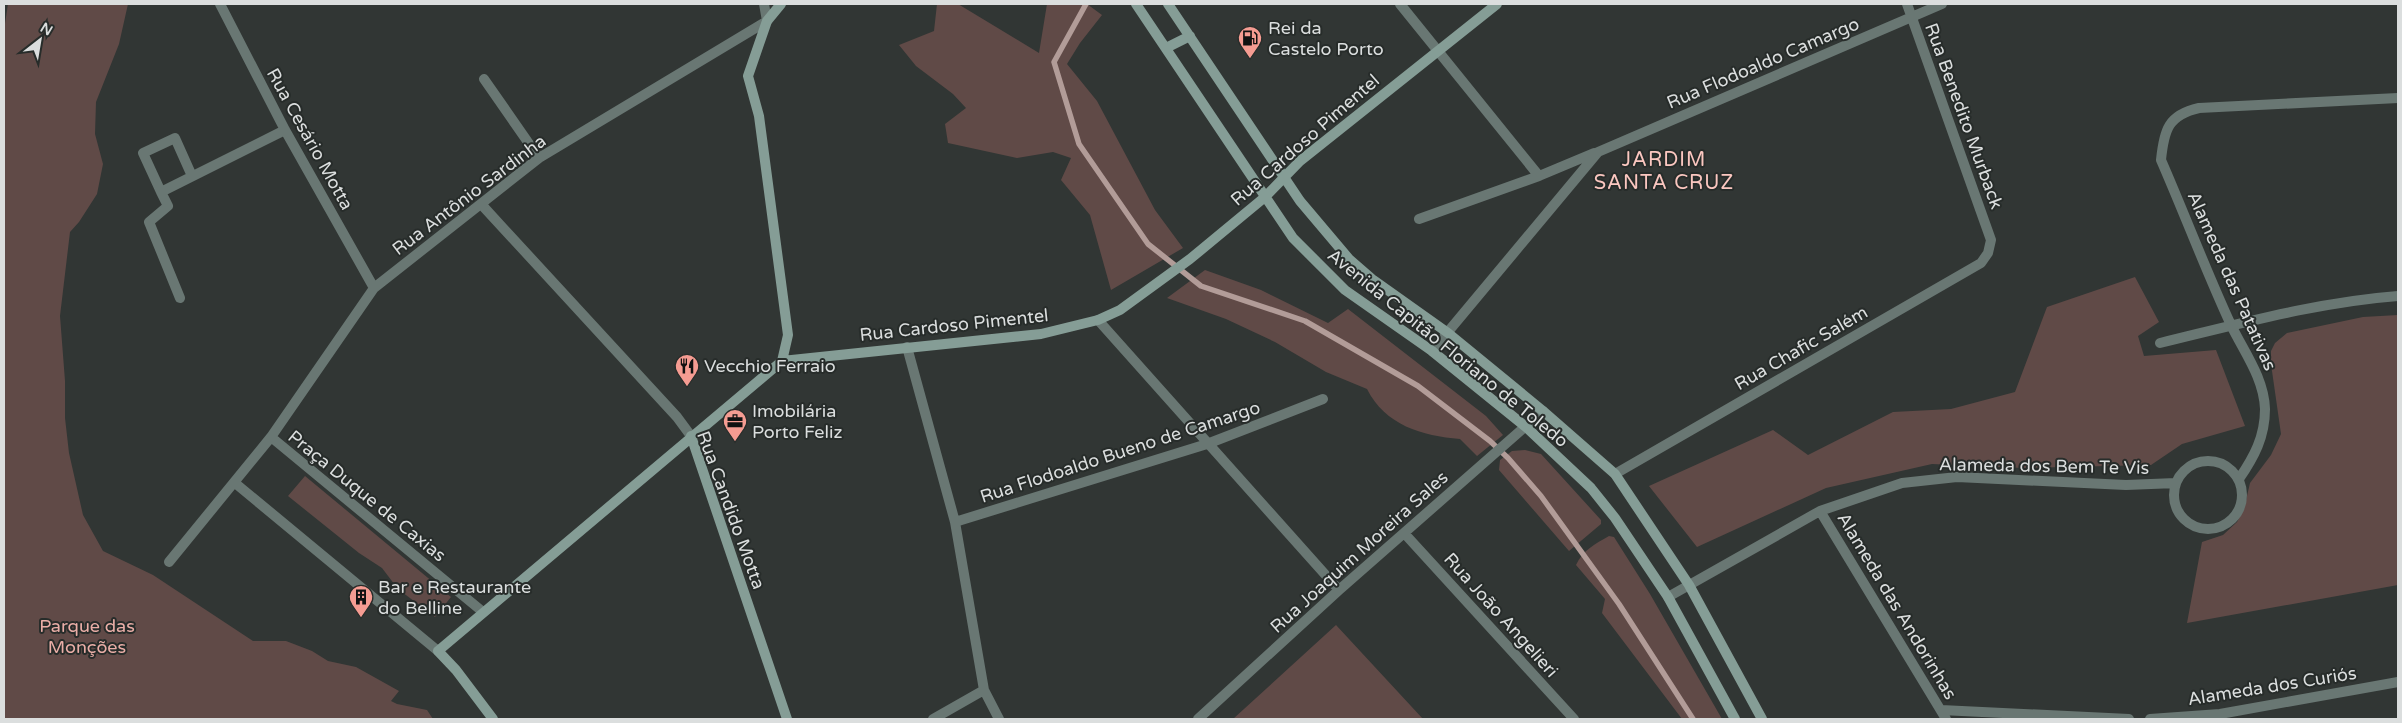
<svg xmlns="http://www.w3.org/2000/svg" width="2402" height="723" font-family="'Varela Round',sans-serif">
	<rect width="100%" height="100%" fill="#313634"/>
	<!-- green -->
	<path fill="#604a47" d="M8,4H128L119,44L96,102L95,134L103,164L97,194L79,222L70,232L60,316L65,381V418L69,453L83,515L103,551L153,575L253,641H286L312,651L328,661L356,667L399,691L391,701L397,704L427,710L433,719H4V30Z
		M937,4H958L1039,53L1047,4H1087L1102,15L1080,43L1067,64L1097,101L1155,210L1183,248L1111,290L1090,215L1061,180L1071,158L1053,152L1017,158L948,143L945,124L966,108L953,94L916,66L899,45L934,31Z
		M1205,270L1261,290L1328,323L1348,309L1486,416L1503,435L1477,456L1460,439C1422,436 1385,425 1367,389L1326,372L1275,342L1226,319L1167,298Z
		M2135,277L2159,322L2138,336L2144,356L2216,350L2245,426L2182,444L2151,465L2023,468L1932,464L1826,488L1697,547L1649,486L1773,430L1808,455L1893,412L1951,409L2015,392L2047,307Z
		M2398,315V585L2187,623L2202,542L2223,535L2237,522L2244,509L2250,483L2271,455L2281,434L2271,364V351L2275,343L2287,333L2363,317Z
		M1525,450L1541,454L1601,520V524L1569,551L1499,470L1500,460L1512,451Z
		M305,476L451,597L435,617L398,589L382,568L359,553L288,496Z
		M1609,536L1614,537L1650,594L1722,719H1682L1602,613L1605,599L1576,565C1583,550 1595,544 1609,536Z
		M1336,625L1423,719H1233Z"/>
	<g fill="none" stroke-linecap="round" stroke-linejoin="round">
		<!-- stream -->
		<path stroke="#b29c98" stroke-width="5.5" d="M1086,4L1054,62L1079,144L1148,244L1201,286L1305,321L1418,386L1490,441L1508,458L1541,496L1619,604L1693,719"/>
		<!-- street -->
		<path stroke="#697773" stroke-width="10" d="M220,4L285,130L374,288
			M1400,4L1539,176
			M484,79L539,158
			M161,192L143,153L175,138L192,176
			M481,204L677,417L691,436
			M1419,219L1539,176L1594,153
			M180,298L149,222L168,206L161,192L285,130
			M1098,320L1339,590
			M2160,343C2239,324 2318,302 2398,296
			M907,347L955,522L984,690L999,719
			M1432,351L1598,152L1942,4
			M271,437L483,612
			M2174 495a34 34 0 1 1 68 0a34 34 0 1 1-68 0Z
			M1615,474L1981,263L1988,253L1991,240L1907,4
			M2239,479C2254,457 2265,437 2265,409C2264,378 2244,352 2231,325C2206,271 2185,215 2161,160C2164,130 2168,115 2199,108L2398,98
			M235,483L438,651
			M1820,511L1946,719
			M955,522L1207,444L1323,399
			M1404,533L1574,719
			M169,562L271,437L374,288L539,158L767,21L764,4
			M1668,597L1820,511L1902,483L1957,477L2126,485L2176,483
			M1941,710L2129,719
			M933,719L984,690
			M1198,719L1339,590L1543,411
			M2150,719L2220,714L2398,682"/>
		<!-- secondary -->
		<path stroke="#859d96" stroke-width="10" d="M781,4L767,21L748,76L759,116L788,335L782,361
			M1136,4L1293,238L1345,290L1432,351L1526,427L1591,488L1615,518L1668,597L1735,719
			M1168,4L1300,201L1349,259L1372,279L1448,333L1543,411L1615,474L1689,585L1762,719
			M1166,48L1190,36
			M691,436L787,719
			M493,719L456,670L438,651L782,361L1041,334L1098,320L1120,310L1190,259L1265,197L1300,161L1497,4"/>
	</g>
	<!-- icons -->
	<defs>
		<g id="fuel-pin" transform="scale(1.25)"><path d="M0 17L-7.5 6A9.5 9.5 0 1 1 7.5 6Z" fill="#f59c92" stroke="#272c2a"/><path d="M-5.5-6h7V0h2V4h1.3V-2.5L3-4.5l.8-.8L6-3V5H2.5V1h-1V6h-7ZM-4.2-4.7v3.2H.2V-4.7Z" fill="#111"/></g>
		<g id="restaurant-pin" transform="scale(1.25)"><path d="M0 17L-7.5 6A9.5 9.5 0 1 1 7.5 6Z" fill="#f59c92" stroke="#272c2a"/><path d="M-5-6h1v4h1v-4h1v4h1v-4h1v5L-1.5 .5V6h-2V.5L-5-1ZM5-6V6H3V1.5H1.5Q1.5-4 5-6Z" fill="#111"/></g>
		<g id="office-pin" transform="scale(1.25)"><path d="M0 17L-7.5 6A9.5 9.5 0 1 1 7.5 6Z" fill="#f59c92" stroke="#272c2a"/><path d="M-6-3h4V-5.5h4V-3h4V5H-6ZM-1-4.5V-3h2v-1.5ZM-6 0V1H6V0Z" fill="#111"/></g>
		<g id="building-pin" transform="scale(1.25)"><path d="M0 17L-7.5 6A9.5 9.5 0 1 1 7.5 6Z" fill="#f59c92" stroke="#272c2a"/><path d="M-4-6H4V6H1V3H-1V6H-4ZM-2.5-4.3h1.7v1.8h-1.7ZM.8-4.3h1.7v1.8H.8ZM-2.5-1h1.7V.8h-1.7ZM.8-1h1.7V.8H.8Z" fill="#111"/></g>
	</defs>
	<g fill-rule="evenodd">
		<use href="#fuel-pin" x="1250" y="38"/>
		<use href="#restaurant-pin" x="687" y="366"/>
		<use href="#office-pin" x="735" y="421"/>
		<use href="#building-pin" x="361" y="597"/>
	</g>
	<g text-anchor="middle" stroke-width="4" stroke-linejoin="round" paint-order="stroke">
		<!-- poi labels -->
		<g font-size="18" fill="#dbdede" stroke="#272c2a" text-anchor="start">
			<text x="1268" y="34">Rei da<tspan x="1268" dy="21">Castelo Porto</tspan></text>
			<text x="704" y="372">Vecchio Ferraio</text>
			<text x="752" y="417">Imobilária<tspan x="752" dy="21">Porto Feliz</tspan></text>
			<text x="378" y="593">Bar e Restaurante<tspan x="378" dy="21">do Belline</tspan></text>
		</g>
		<!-- street labels -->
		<g font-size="18" fill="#dbdede" stroke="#272c2a">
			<text transform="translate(1763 63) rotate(-23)" y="6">Rua Flodoaldo Camargo</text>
			<text transform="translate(1964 116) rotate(70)" y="6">Rua Benedito Murback</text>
			<text transform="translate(310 139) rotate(61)" y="6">Rua Cesário Motta</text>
			<text transform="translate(1305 140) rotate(-41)" y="6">Rua Cardoso Pimentel</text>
			<text transform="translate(469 195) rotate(-37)" y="6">Rua Antônio Sardinha</text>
			<text transform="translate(2232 281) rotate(66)" y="6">Alameda das Patativas</text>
			<text transform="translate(954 325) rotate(-6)" y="6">Rua Cardoso Pimentel</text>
			<text transform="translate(1448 348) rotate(39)" y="6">Avenida Capitão Floriano de Toledo</text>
			<text transform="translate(1801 348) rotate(-30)" y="6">Rua Chafic Salém</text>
			<text transform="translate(1120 452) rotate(-18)" y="6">Rua Flodoaldo Bueno de Camargo</text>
			<text transform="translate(2044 466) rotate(1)" y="6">Alameda dos Bem Te Vis</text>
			<text transform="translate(367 496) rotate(39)" y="6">Praça Duque de Caxias</text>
			<text transform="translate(731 510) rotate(70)" y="6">Rua Candido Motta</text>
			<text transform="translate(1359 552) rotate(-42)" y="6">Rua Joaquim Moreira Sales</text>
			<text transform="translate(1897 606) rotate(59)" y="6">Alameda das Andorinhas</text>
			<text transform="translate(1501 615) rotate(48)" y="6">Rua João Angelieri</text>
			<text transform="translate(2272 686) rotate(-9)" y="6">Alameda dos Curiós</text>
		</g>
		<!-- park labels -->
		<g font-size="18" fill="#eaaea7" stroke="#272c2a">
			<text x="87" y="632">Parque das<tspan x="87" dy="21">Monções</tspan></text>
		</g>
		<!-- quarter labels -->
		<g font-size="20" letter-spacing="1" fill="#fbc7c0" stroke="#272c2a">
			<text x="1664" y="166">JARDIM<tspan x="1664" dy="23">SANTA CRUZ</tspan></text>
		</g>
	</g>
	<!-- border -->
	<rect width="2402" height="723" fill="none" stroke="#dbdede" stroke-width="10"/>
	<!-- north arrow -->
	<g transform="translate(40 40) rotate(31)" stroke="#272c2a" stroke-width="4" paint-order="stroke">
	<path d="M0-4L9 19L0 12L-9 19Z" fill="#dbdede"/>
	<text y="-8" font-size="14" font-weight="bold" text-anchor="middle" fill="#dbdede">N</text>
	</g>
</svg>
